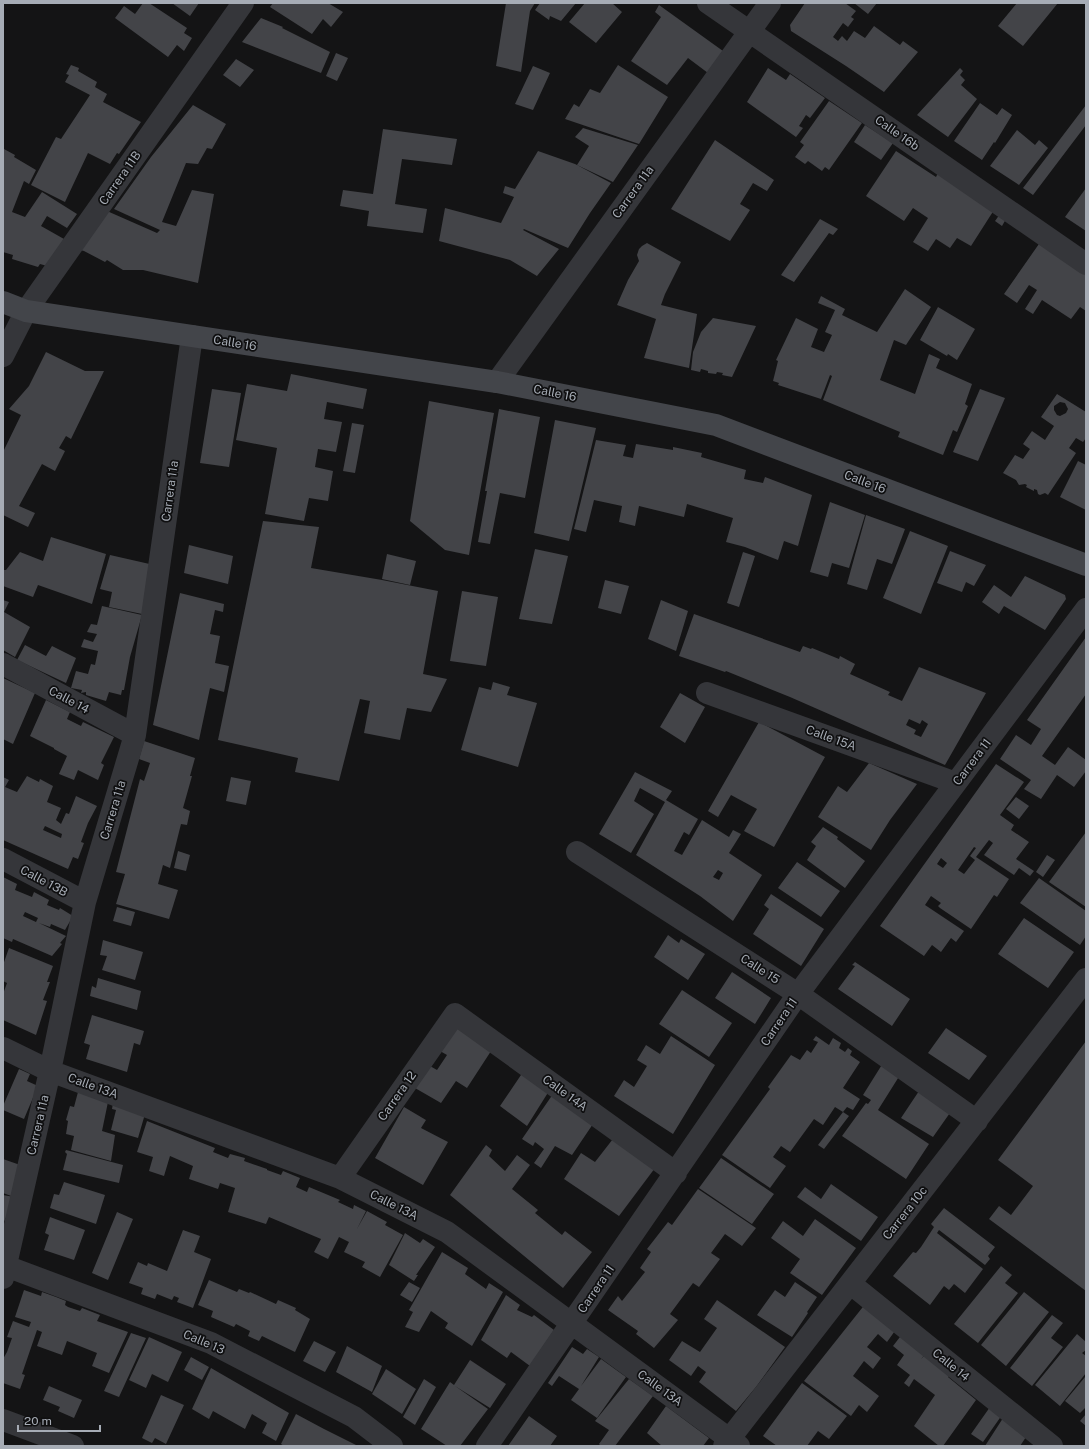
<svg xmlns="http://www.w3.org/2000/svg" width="1089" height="1449" font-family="'Public Sans',sans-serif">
	<rect width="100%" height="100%" fill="#141415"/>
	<!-- building -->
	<path fill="#434448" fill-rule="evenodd" d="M143,3H149L187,28L184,33L192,38L184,51L177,45L168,57L115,18L124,6L135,14Z
		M172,3H199L190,16Z
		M273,3H328L343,12L331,27L323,19L312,34L270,7Z
		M506,3H535L530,11L521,72L496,66Z
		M540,3H576L561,21L550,16L549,20L535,10Z
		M585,3H612L622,12L596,43L569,22Z
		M805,3H845L856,11L851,17L854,19L848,27L843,23L833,37L838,41L842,36L847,41L854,31L865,38L874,26L900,45L903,41L918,52L884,92L846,66L791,31L790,25Z
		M854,3H877L868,14Z
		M1017,3H1058L1023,46L998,26Z
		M659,5L723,51L708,73L688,58L667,85L631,61L661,17L655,12Z
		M261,18L283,27L282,28L330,52L321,73L242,42Z
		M336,53L348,58L337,81L326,76Z
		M236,59L254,70L240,87L223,75Z
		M71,65L79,68L78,71L97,82L95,87L107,94L103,102L141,122L119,154L117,153L110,164L88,153L65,202L31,185L56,137L61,139L90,95L65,82L69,75L66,74Z
		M618,65L668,97L639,144L565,119L574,104L579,107L590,89L600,93Z
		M533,66L550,73L533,110L515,104Z
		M768,68L786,80L790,74L825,98L810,118L806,115L799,126L803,128L796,137L747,102Z
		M960,68L963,71L960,75L965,80L961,85L977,99L948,137L917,115Z
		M829,101L862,123L829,170L825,167L822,171L808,161L805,164L795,157L804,145L800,142Z
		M980,103L997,115L1002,108L1012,115L995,143L994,142L982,160L954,141Z
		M193,105L226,124L212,149L207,148L198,164L186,163L162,222L176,226L192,190L214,194L198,283L143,270H123L107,260L105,262L84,251L80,250L107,211L157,233L160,230L114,209L151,157Z
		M1086,105V125L1033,195L1023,188Z
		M865,125L893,143L881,160L854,142Z
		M583,128L638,145L613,182L577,165L589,146L575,137Z
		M383,129L457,139L452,165L402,159L395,204L427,209L423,233L367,226L369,211L340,206L343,190L373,194Z
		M1017,130L1035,145L1039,140L1048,148L1019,185L990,166Z
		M715,140L774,180L767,191L753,183L740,204L750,210L730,241L671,209Z
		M4,149L15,155L14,157L36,170L29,184L24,181L12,212L25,217L42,192L77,214L67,228L47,216L41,226L64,239L47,266L40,264L38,267L12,259L13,255L3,252V151Z
		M538,151L575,164L611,183L590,213L568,248L524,229L523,230L559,249L537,276L510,260L439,241L445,208L501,223L514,197L503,193L505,186L515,189Z
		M896,151L936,177L938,173L994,210L971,246L957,238L950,248L936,239L928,251L913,242L928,218L913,208L904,221L866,196Z
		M1086,188V231L1065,217Z
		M1000,214L1006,219L1002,226L995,221Z
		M820,219L838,229L833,235L829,233L794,282L781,275Z
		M1041,241L1086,271V311L1080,307L1071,319L1042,300L1033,314L1025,309L1037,290L1029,285L1017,303L1004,294Z
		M647,243L681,262L665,294L661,305L697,314L689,368L644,358L656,319L617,305L628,280L639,261L637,255L639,249L642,246Z
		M905,289L931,307L906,345L894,340L880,380L915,394L929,354L940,359L936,368L972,384L965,404L968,406L957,432L953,430L943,455L898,437L900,432L823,400L832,376L830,375L821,399L778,385L779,383L773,381L778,361L776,360L796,318L818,329L811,347L824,352L832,335L825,332L835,310L818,303L821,296L845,309L842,315L877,332Z
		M938,307L975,329L957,360L948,354L947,356L920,340Z
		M713,318L756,326L732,377L722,375L723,373L717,372L716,374L708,373V371L701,369L700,372L691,370L693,352L701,332Z
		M46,352L85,371H104L71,439L66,436L59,448L65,451L55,471L42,464L19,506L35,513L28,527L3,515V452L21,415L9,409L29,386Z
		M291,374L367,389L363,409L327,402L324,419L342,422L336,452L318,449L315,467L333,471L328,501L309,498L304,521L265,514L277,448L236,440L247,384L287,391Z
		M212,389L241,393L229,467L200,463Z
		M980,389L1005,398L978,461L953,452Z
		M1057,394L1086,412V438L1083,442L1076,438L1069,448L1076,453L1048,495L1045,493L1040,495L1038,494L1037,490L1034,489V491L1026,487L1027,485L1025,484L1019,485L1016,480L1003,473L1015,455L1023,459L1030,449L1023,444L1032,431L1045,440L1054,426L1041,417ZM1060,402L1065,403L1068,409L1066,413L1060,416L1057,415L1054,410V406Z
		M429,401L494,413L469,555L445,550L410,521Z
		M499,409L540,417L525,498L500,493L490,544L478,542L487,491H485Z
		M555,420L596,428L569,541L534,533Z
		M352,423L364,425L355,473L343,471Z
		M596,440L626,445L623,456L633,458L636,444L673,450V447L702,453L701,457L746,470L744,479L763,483L765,477L812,495L798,546L784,541L778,560L745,547L726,542L733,518L687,504L684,517L639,506L635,526L619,522L622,506L594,500L586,532L574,529Z
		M1078,461L1086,465V510L1060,497Z
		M830,502L865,515L849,568L832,563L828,577L810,572Z
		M866,515L905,529L892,564L877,559L867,590L847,584Z
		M263,521L319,527L311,568L382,580L438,591L423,674L447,679L431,712L407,708L400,740L364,733L370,701L360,699L339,781L295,772L298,758L218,740Z
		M910,531L948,546L921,614L883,598Z
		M51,537L106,554L92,604L38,585L33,597L3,586V570H6L20,552L43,561Z
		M189,545L233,556L228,584L184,573Z
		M535,549L568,556L552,624L519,619Z
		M950,551L986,565L974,586L966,582L962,592L937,583Z
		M743,552L755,556L739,607L727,603Z
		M387,554L416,561L410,585L382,579Z
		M110,555L154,565L142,614L109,607L112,592L100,589Z
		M1025,576L1065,595L1066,599L1045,630L1004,606L999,614L982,602L994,585L1011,597Z
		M605,580L629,586L621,614L598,608Z
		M462,591L498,597L486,666L450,661Z
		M180,593L224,604L223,612L215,610L210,634L220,636L215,663L229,666L224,692L210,688L199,740L153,725Z
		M3,600L9,602L4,612L30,627L15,657L3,650Z
		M661,600L688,611L676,651L648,639Z
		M102,606L142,615L130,657L124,690H122L121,695L109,692L106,701L86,695V692L81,693L82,690L71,688L76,671L88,674L91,664L95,665L98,651L81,647L84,639L93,642L97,634L87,632L91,624L97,625Z
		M694,614L800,652L803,646L811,649L812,648L839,659L840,656L855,664L850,674L890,692L888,695L902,701L919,667L986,693L945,765L790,697L726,671L725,672L679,656ZM909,719L920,724L922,720L928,724L921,737L914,734L916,730L906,725Z
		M1086,637V694L1042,756L1055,765L1068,747L1086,760V771L1074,787L1057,775L1041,799L1024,789L1031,780L1000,759L1016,735L1031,745L1041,729L1027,720Z
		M25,645L46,656L52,646L76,658L66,683L17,660Z
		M3,678L35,693L13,744L3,739Z
		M493,682L510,687L507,695L537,703L518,767L461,750L479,687L491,690Z
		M680,693L705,707L685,743L660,727Z
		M46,700L70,712L67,719L81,726L83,722L114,737L101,763L104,765L98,780L78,770L74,780L59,774L67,756L54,749V748L30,736Z
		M759,722L825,757L774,847L744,831L757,809L731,795L718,817L708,811Z
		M144,741L195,758L190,776H192L183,808L190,811L187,825L181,824L170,868L163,865L158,884L178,890L169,919L116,904L125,874L116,872L140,779L144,781L150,763L139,759Z
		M869,763L917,784L890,820L871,850L818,817L838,786L847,792Z
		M996,764L1024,782L1000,815L1014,825L1011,830L1029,842L1016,859L1034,871L1030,876L1019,868L1014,875L984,855L993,843L989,840L976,857L1009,879L997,897L994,895L971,929L940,908L938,906L941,903L931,896L925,905L964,931L956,942L951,938L941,952L932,945L924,956L880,926ZM974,847L976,848L970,856L975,860L964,874L958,870ZM941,858L947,863L943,868L937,864Z
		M635,772L672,791L666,800L698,819L689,835L684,832L674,851L682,855L702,820L729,837L733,830L741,834L729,853L762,875L733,921L700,896L636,855L665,802L640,788L634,801L654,814L631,853L599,834ZM718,870L723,873L719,880L713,877Z
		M27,776L39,782L40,779L53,786L47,802L61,808L56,820L61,824L66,813L69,814L76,796L97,806L88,823L81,842L84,843L78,859L73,857L68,869L3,840V777L9,780L5,787L17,792ZM45,826L62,834L61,838L43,830Z
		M231,777L251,781L246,805L226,801Z
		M1016,797L1029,806L1019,819L1006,809Z
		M823,827L838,837L837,839L865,861L845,888L807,860L816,846L811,842Z
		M1086,832V907L1049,882Z
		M178,851L190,855L186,871L174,868Z
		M1047,855L1055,860L1043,877L1036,872Z
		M797,862L840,891L821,917L778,888Z
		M3,877L17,884L15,890L32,897L34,892L49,900L47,905L59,910L60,908L73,916L65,930L51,924L50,927L39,923L66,936L60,943L62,944L52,956L13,939L12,942L3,938ZM25,912L38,918L36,922L23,916Z
		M1039,878L1086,911V936L1080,945L1020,903Z
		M771,894L824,929L801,966L753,934L769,909L764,905Z
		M117,907L135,912L131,926L113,921Z
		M1024,918L1074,952L1048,988L998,954Z
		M668,935L679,943L681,939L705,954L688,980L654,957Z
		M103,940L143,952L135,980L102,970L107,956L100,955Z
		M9,948L53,966L47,982H50L43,1000L47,1001L36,1035L3,1020V994L7,983L3,981V965Z
		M855,962L910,999L892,1026L838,989L855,966L852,965Z
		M732,972L771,998L755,1024L715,998Z
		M98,978L141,991L137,1010L90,996L92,986L96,988Z
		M682,990L732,1023L709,1057L659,1024Z
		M92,1015L144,1031L140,1045L134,1043L127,1072L86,1059L90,1045L84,1043Z
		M457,1025L493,1048L467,1088L456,1081L441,1103L415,1088L430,1066L437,1070L447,1055L440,1051Z
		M946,1028L987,1056L969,1080L928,1053Z
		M671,1036L715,1065L673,1134L614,1096L624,1080L634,1087L647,1066L637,1060L646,1045L660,1054Z
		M816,1036L829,1045L833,1038L841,1043L839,1048L845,1052L848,1048L852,1051L850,1055L860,1062L843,1088L860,1099L853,1110L847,1107L843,1112L835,1107L823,1125L814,1119L790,1152L781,1146L773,1157L786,1166L770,1188L722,1155L770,1089L768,1087L791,1055L800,1060L807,1050L811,1053L818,1042L813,1040Z
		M1086,1041V1291L989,1219L999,1206L1011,1215L1033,1186L998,1160Z
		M883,1063L900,1075L878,1110L929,1144L906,1179L842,1136L866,1103L868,1104L871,1100L863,1095Z
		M19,1069L30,1074L27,1081L38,1086L24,1119L3,1110V1106Z
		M523,1072L549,1091L527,1126L500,1106Z
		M919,1091L952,1110L933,1137L901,1118Z
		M78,1092L108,1102L102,1131L115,1135L111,1161L71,1150L74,1136L66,1134L68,1121L66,1120L70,1106L74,1107Z
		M553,1094L595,1121L572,1155L555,1146L541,1168L534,1163L544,1149L535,1142L533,1146L522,1139Z
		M113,1103L145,1114L138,1138L111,1130L116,1110L112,1109Z
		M404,1107L426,1120L421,1128L448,1142L423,1185L375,1158Z
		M843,1112L849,1116L824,1149L818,1145Z
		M147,1121L215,1148L213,1152L228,1158L230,1154L245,1158L244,1161L267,1169V1170L281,1175L283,1171L300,1178L296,1187L307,1192L309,1187L340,1200L338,1202L353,1209L354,1205L366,1211L357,1229L367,1211L387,1222L385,1225L403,1235L380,1277L362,1267L365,1262L344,1252L349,1242L339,1237L328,1259L314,1252L321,1239L269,1217L266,1224L228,1212L235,1188L220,1183L218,1189L189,1179L193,1166L170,1156L164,1176L149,1171L153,1157L137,1152Z
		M616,1135L658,1164L619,1216L564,1179L581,1153L595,1162Z
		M486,1145L492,1150L489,1156L505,1171L517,1155L530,1165L512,1189L538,1210L535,1213L562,1235L565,1231L592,1252L563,1288L450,1195Z
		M66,1150L123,1165L119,1183L63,1170L67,1154L65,1152Z
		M721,1158L774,1194L752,1224L699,1188Z
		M3,1159L23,1166L14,1197L3,1193Z
		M64,1182L105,1195L96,1224L50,1208L54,1194L59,1195Z
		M831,1184L878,1217L861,1241L797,1197L805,1187L821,1199Z
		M698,1189L756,1228L742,1246L725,1234L711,1253L720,1259L699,1287L693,1283L670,1314L678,1320L654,1348L636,1334L638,1331L608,1310L618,1296L622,1301L645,1272L640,1268L651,1252L647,1249L668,1222L672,1225Z
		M3,1195L14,1197L10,1209L3,1224Z
		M944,1208L995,1247L988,1256L990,1259L985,1265L939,1230L937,1233L983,1269L965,1293L954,1284L949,1290L944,1286L930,1305L893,1276L913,1252L916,1253L921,1247L934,1227L931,1224Z
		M117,1212L133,1219L108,1280L92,1273Z
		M50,1217L85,1230L74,1260L44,1250L49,1235L45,1233Z
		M815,1219L856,1248L822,1295L790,1273L800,1259L771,1238L783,1221L803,1236Z
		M183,1230L200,1236L194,1252L211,1259L193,1308L177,1302L179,1298L174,1296L172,1300L157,1294L155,1299L141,1294L143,1288L129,1283L138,1262L147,1266L148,1263L167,1271Z
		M405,1233L420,1243L423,1239L435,1247L416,1275H418L414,1281L389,1265Z
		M442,1252L468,1268L465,1274L486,1289L489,1283L503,1292L472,1346L445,1328L448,1323L431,1311L419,1332L405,1327L413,1312L409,1310Z
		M1001,1266L1012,1275L1005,1283L1018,1293L978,1343L954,1324Z
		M209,1280L237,1292L239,1289L249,1293L250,1292L276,1304L278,1300L296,1308L295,1310L310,1319L295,1352L262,1336L259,1341L248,1336L250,1331L236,1324L234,1327L211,1317L213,1311L198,1305Z
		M409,1282L420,1288L412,1302L400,1295Z
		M795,1282L817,1297L807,1312L808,1313L792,1337L757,1315L775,1290L785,1297Z
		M24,1290L41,1296L42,1292L56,1297L66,1301L65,1305L68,1307L80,1311L82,1308L100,1315L97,1321L128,1332L109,1373L92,1366L97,1353L67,1341L62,1355L37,1346L42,1332L37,1330L22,1374L25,1375L20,1389L3,1383V1359L7,1352L12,1338L7,1337L13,1321L29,1327L31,1322L15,1317Z
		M1024,1292L1049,1312L1006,1366L981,1345Z
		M506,1295L520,1305L517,1310L532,1317L534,1315L554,1330L530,1366L511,1352L507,1358L481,1340Z
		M717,1300L785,1347L756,1387L736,1411L699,1382L706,1372L698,1366L691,1376L669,1360L682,1341L700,1352L717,1328L704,1319Z
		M866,1303L897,1328L887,1342L878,1334L867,1347L881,1358L873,1369L864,1361L853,1376L879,1396L867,1412L859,1405L851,1416L804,1381Z
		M1052,1315L1063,1323L1051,1338L1063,1347L1032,1386L1010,1368Z
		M131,1333L146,1338L119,1397L104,1391Z
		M903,1333L926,1353L921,1359L926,1354L951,1373L948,1377L976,1400L943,1446H939L914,1426L935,1395L914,1379L909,1387L904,1383L910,1375L897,1365L904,1355L893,1346Z
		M1077,1334L1086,1342V1350L1082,1353L1086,1356V1373L1060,1406L1035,1385Z
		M149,1337L182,1352L168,1382L152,1374L146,1388L129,1380Z
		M314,1341L336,1352L325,1372L303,1361Z
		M347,1346L382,1366L372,1392L336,1372Z
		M572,1347L583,1354L587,1349L599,1357L581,1386L601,1359L626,1377L597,1418L571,1400L579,1389L559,1376L552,1386L548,1383Z
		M191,1357L209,1367L202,1380L184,1370Z
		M470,1360L506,1384L490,1408L455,1386L488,1409L460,1446H447L421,1429L450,1382L454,1385Z
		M211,1368L289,1413L276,1441L262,1433L267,1423L252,1414L245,1429L213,1411L209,1419L192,1409Z
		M386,1369L416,1389L402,1414L372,1394Z
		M1085,1377L1086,1378V1407L1080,1413L1065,1401Z
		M424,1379L436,1387L415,1425L403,1417Z
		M629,1379L653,1396L615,1446H601L599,1444L609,1430L595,1421Z
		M802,1383L847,1416L829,1439L818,1431L807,1446H777L763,1436Z
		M49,1386L82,1400L74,1418L58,1411L60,1407L43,1400Z
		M161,1395L184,1405L166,1444L155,1438L152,1443L142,1438Z
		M666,1406L709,1438L703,1446H662L647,1433Z
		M990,1407L1002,1415L983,1442L971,1434Z
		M296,1414L324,1429L358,1446H284L281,1444Z
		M1086,1414V1426L1080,1421Z
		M1005,1415L1028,1434L1020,1446H985Z
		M529,1416L557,1436L550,1446H508Z"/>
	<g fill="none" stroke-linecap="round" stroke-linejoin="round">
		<!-- street -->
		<path stroke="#35363a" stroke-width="22" d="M708,3L1086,264
			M3,356L26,311L243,3
			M497,382L770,3
			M3,664L135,735
			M707,693L956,783
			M577,852L798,994L977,1121
			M3,859L85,902
			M3,1048L50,1071L340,1178L447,1232L739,1446
			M340,1178L455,1014L676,1173
			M3,1265L211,1343L354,1417L392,1446
			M3,1278L50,1071L85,902L135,735L192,336
			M851,1284L1052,1446
			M3,1420L73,1446
			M487,1446L798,994L1086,609
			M724,1446L1086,979"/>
		<!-- secondary -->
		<path stroke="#43454a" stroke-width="22" d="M3,302L26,311L497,382L716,425L1086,565"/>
	</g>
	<g text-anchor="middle" stroke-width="3.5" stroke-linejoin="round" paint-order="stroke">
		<!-- street labels -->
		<g font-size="12" fill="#a6acb5" stroke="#0f0f10">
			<text transform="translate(897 133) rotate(35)" y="4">Calle 16b</text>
			<text transform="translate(120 178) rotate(-55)" y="4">Carrera 11B</text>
			<text transform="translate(633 192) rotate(-54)" y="4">Carrera 11a</text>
			<text transform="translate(235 343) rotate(9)" y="4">Calle 16</text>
			<text transform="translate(555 393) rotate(11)" y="4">Calle 16</text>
			<text transform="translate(865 482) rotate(21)" y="4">Calle 16</text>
			<text transform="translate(170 491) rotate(-82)" y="4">Carrera 11a</text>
			<text transform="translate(69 700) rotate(28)" y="4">Calle 14</text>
			<text transform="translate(831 738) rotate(20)" y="4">Calle 15A</text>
			<text transform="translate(972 762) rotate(-53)" y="4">Carrera 11</text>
			<text transform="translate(113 810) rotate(-73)" y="4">Carrera 11a</text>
			<text transform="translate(44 881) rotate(28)" y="4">Calle 13B</text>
			<text transform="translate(760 969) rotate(33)" y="4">Calle 15</text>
			<text transform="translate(779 1022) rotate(-56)" y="4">Carrera 11</text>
			<text transform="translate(93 1086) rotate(20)" y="4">Calle 13A</text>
			<text transform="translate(565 1093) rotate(36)" y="4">Calle 14A</text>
			<text transform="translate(397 1096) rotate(-55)" y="4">Carrera 12</text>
			<text transform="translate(38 1125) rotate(-77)" y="4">Carrera 11a</text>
			<text transform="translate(394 1205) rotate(27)" y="4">Calle 13A</text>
			<text transform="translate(905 1213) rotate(-52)" y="4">Carrera 10c</text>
			<text transform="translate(596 1289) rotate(-56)" y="4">Carrera 11</text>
			<text transform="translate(204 1342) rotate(23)" y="4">Calle 13</text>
			<text transform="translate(951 1365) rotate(39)" y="4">Calle 14</text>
			<text transform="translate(660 1388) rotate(36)" y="4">Calle 13A</text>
		</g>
	</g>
	<!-- border -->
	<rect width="1089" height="1449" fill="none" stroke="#a6acb5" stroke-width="8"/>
	<!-- scale -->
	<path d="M18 1425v6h82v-6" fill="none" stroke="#a6acb5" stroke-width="2"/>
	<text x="24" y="1425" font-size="12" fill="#a6acb5" stroke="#0f0f10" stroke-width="3" paint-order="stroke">20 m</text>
</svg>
